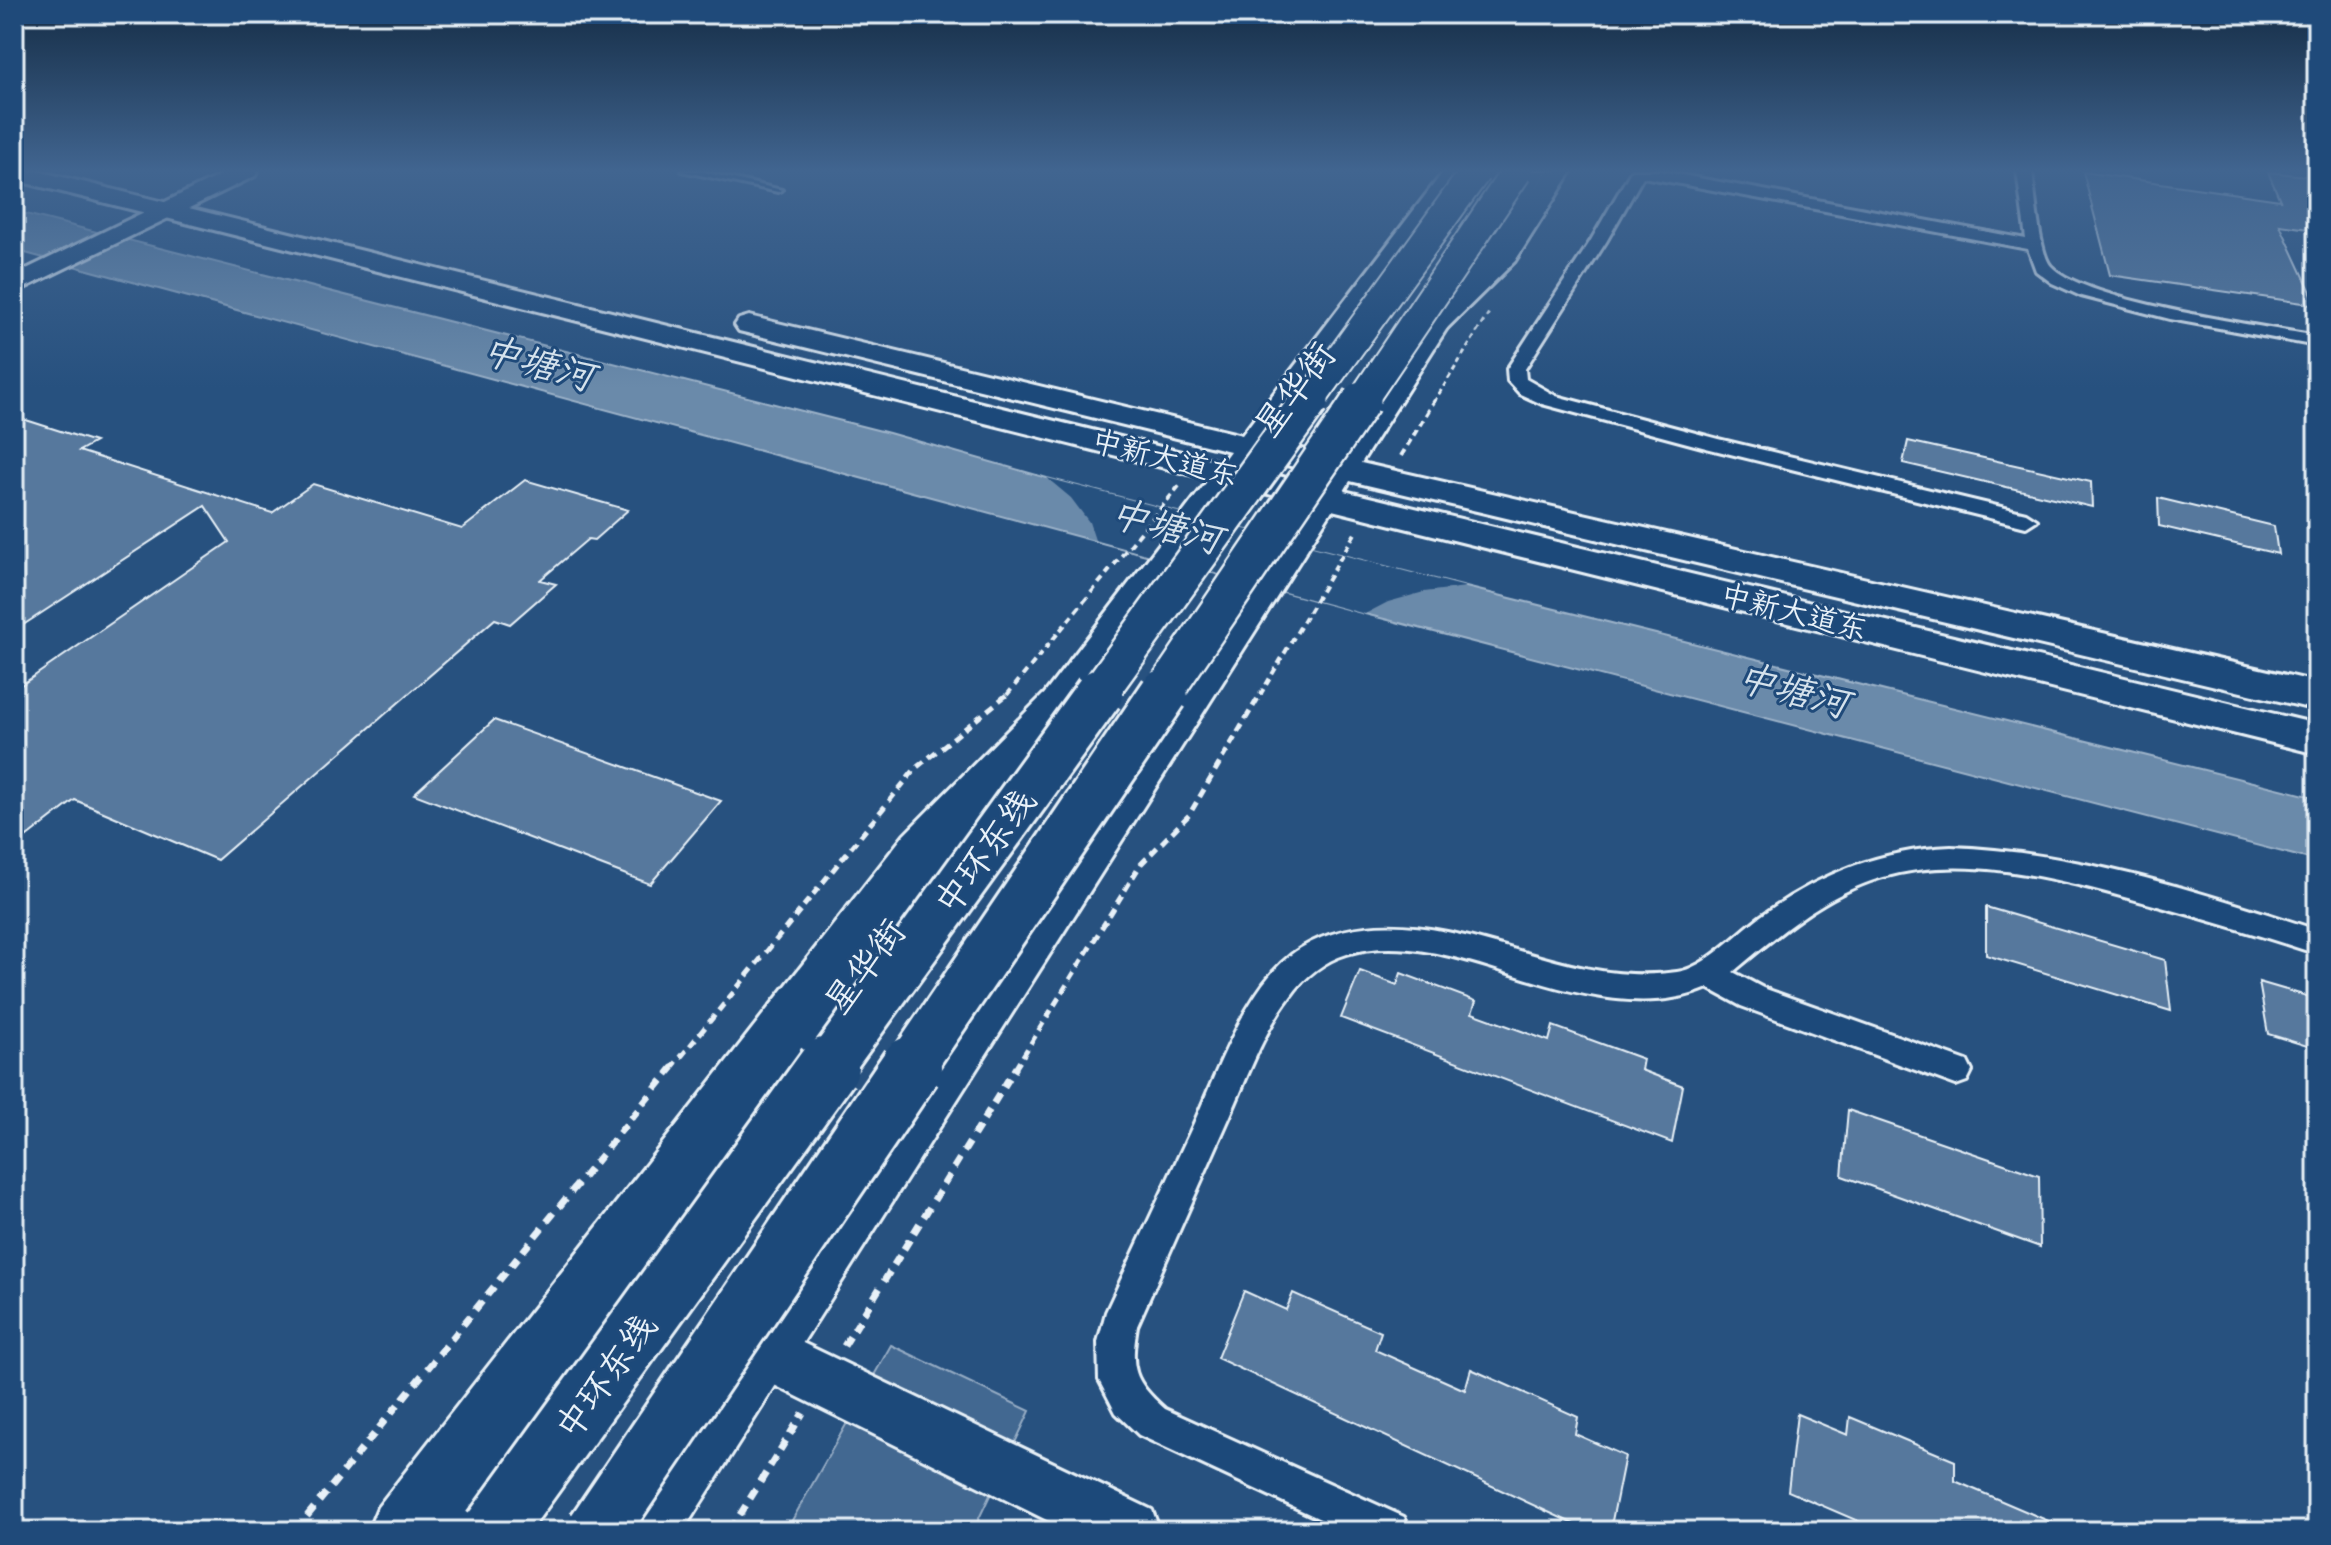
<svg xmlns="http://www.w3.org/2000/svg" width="2331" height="1545" font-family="'Indie Flower','LXGW WenKai TC',sans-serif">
	<rect width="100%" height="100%" fill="#27517f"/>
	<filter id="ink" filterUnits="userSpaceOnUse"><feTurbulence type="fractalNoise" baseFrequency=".0125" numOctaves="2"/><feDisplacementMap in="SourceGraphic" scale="16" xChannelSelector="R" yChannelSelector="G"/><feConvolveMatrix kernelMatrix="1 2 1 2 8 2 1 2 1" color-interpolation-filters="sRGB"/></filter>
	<g filter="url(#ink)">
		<!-- green -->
		<path fill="#436891" stroke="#96acc4" stroke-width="2" d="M891,1345L1030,1411L973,1531H786Z"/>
		<!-- water -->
		<path fill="#6b8aaa" stroke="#9db3c9" stroke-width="2" d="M14,211L889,433L1047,478L1466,587L2317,798V861L1365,614L14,250Z"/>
		<!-- pier -->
		<path fill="#27517f" d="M1047,478L1466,587L1424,592L1388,602L1365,614L1095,540L1089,522L1071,498Z"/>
		<!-- building -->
		<path fill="#57789d" stroke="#e8f1f8" stroke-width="2" d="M2083,172L2280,200L2268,172L2317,177V230L2280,225L2317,305L2110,275Z
			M26,420L95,442L79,451L272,513L313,484L462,529L525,480L628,510L594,540L588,539L540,580L556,584L510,624L495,619L217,860L75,800L14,847V690L229,542L205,506L14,631V426Z
			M1908,441L2091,482L2092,507L1903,463Z
			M2158,498L2274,526L2278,554L2159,526Z
			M494,720L721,801L650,884L414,794Z
			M1986,907L2165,960L2171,1011L1986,955Z
			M1360,971L1397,985L1401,973L1476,1001L1472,1013L1549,1041L1553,1026L1643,1059L1641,1070L1683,1086L1672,1143L1341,1018Z
			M2259,982L2317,999V1049L2268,1034Z
			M1848,1110L2039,1176L2040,1247L1842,1176Z
			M1244,1291L1286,1310L1293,1293L1381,1332L1375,1350L1465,1390L1471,1369L1578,1417L1575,1434L1625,1456L1610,1531H1589L1217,1358Z
			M1797,1414L1848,1435L1850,1417L1955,1461V1481L2072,1531H1881L1788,1491Z"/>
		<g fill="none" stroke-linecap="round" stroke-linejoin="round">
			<!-- lane casing -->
			<g stroke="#e8f1f8" stroke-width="6">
				<path id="lane" d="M682,171H700L782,190L778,192Z"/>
			</g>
			<!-- street casing -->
			<g stroke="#e8f1f8" stroke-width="6">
				<path id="street" d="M1631,171H1661L2026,239L2017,171H2032C2035,193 2039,253 2051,266C2084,302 2263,326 2317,336V346L2170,319L2081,296L2052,283L2036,271L2028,249L1643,177L1606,242L1525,369L1526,379L1556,396L1718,439L2026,513L2037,520L2026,527L1706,448L1542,404L1520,394L1508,381L1507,369L1590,242Z
					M1951,847C2073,851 2201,892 2317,930V954C2263,936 2209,920 2154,905C2068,882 1969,851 1880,878C1824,895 1777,935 1733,972L1763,988L1967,1061L1972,1071L1967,1081L1956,1085L1741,1006L1708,988C1652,1012 1587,997 1531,980C1475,963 1406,936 1347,954C1324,961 1304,977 1290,997C1263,1032 1248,1076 1230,1116C1199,1186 1168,1256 1137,1326C1130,1369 1133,1380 1165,1409L1404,1517L1410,1531H1346L1139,1435L1116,1413L1099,1380L1098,1342L1106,1312C1134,1252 1162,1192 1190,1132C1216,1077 1247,980 1301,948C1346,921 1398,922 1447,932C1525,948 1596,984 1677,972C1704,969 1739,932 1761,916C1819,874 1880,850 1951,847Z"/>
			</g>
			<!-- secondary casing -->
			<g stroke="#e8f1f8" stroke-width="6">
				<path id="secondary" d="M229,171H258L255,176L14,293V275Z
					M763,1324L1152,1510L1160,1531H1069L744,1370L736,1351L744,1332Z"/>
			</g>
			<!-- primary casing -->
			<g stroke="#e8f1f8" stroke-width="6">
				<path id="primary" d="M14,171H38L1222,462L1230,451L739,331L735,325L739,319L749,316L1242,435L1444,171H1469L1273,442L1331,456L1522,171H1547L1361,463L2317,682V710L1350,481L1344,491L2317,724V754L1332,510L683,1531H614L623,1508L1300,502L1240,487L483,1531H412L421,1508L1209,479L14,180ZM1261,459L1319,473L1312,484L1253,470Z"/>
			</g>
			<!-- highway casing -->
			<g stroke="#e8f1f8" stroke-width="6">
				<path id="highway" d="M1547,171H1572L1515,261L1442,333L1431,336L1420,333L1416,327L1420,321L1495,249Z
					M1058,690L1073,695L1079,705L1073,715L936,861L443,1531H368L378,1507L904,835L1043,695Z"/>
			</g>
			<!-- path-far3 -->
			<path stroke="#e8f1f8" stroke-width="3" stroke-dasharray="5 4" stroke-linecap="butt" d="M1434,402L1490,311"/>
			<!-- path-far2 -->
			<path stroke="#e8f1f8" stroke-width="4" stroke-dasharray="7 5" stroke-linecap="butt" d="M1401,456L1435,400
				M1007,695L1179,486
				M1260,695L1357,530"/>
			<!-- path-far1 -->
			<path stroke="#e8f1f8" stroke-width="5" stroke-dasharray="9 6" stroke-linecap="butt" d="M671,1069L916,768L1009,693
				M1015,1069L1141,864L1189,815L1261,693"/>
			<!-- path -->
			<path stroke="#e8f1f8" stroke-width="7" stroke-dasharray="11 8" stroke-linecap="butt" d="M844,1346L1016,1067
				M295,1531L673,1067
				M730,1531L803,1413"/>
			<!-- lane -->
			<use href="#lane" fill="#1f4a7a" fill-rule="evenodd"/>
			<!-- street -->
			<use href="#street" fill="#1f4a7a" fill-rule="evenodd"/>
			<!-- secondary -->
			<use href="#secondary" fill="#1f4a7a" fill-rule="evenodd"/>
			<!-- primary -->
			<use href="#primary" fill="#1f4a7a" fill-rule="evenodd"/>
			<!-- highway -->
			<use href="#highway" fill="#1f4a7a" fill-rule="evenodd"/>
			<!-- highway-bridge-far3 casing -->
			<g stroke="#e8f1f8" stroke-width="33" stroke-linecap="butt">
				<path id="highway-bridge-far3" d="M1309,402L1476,171
					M1361,402L1517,171"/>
			</g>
			<!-- highway-bridge-far2 casing -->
			<g stroke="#e8f1f8" stroke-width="42" stroke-linecap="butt">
				<path id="highway-bridge-far2" d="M1097,695L1310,400
					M1162,695L1362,400"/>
			</g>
			<!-- highway-bridge-far1 casing -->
			<g stroke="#e8f1f8" stroke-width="53" stroke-linecap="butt">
				<path id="highway-bridge-far1" d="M827,1069L1099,693
					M909,1069L1164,693"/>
			</g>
			<!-- highway-bridge casing -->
			<g stroke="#e8f1f8" stroke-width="66" stroke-linecap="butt">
				<path id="highway-bridge" d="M493,1531L828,1067
					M597,1531L911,1067"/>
			</g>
			<!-- highway-bridge-far3 -->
			<use href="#highway-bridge-far3" stroke="#1f4a7a" stroke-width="29"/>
			<!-- highway-bridge-far2 -->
			<use href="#highway-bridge-far2" stroke="#1f4a7a" stroke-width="37"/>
			<!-- highway-bridge-far1 -->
			<use href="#highway-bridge-far1" stroke="#1f4a7a" stroke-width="47"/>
			<!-- highway-bridge -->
			<use href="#highway-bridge" stroke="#1f4a7a" stroke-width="60"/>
		</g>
	</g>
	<!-- sky -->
	<linearGradient id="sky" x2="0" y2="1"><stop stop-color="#152d46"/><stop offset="0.44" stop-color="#416590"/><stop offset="1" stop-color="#416590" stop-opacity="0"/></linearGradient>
	<rect width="2331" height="388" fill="url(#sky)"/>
	<g text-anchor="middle" stroke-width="6" stroke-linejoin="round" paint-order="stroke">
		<!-- far-street labels -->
		<g font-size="30" fill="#e8f1f8" stroke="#1f4a7a">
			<text transform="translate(1165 458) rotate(14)" y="10">中新大道东</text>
			<text transform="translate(1794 612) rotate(14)" y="10">中新大道东</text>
		</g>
		<!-- street labels -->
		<g font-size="36" fill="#e8f1f8" stroke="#1f4a7a">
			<text transform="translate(1294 389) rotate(-53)" y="13">星华街</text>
			<text transform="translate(984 851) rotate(-54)" y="13">中环东线</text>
			<text transform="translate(864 966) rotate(-53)" y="13">星华街</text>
			<text transform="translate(605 1376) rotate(-54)" y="13">中环东线</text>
		</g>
		<!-- water labels -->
		<g font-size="38" font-style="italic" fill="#d5e2ec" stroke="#1f4a7a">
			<text transform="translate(538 363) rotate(15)" y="13">中塘河</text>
			<text transform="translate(1166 526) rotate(15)" y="13">中塘河</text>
			<text transform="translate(1793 690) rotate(15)" y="13">中塘河</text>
		</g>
	</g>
	<!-- margin -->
	<rect width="2331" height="1545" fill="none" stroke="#1f4a7a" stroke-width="48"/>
	<rect x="24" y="24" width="2283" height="1497" fill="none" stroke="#e8f1f8" stroke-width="3" filter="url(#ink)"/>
</svg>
